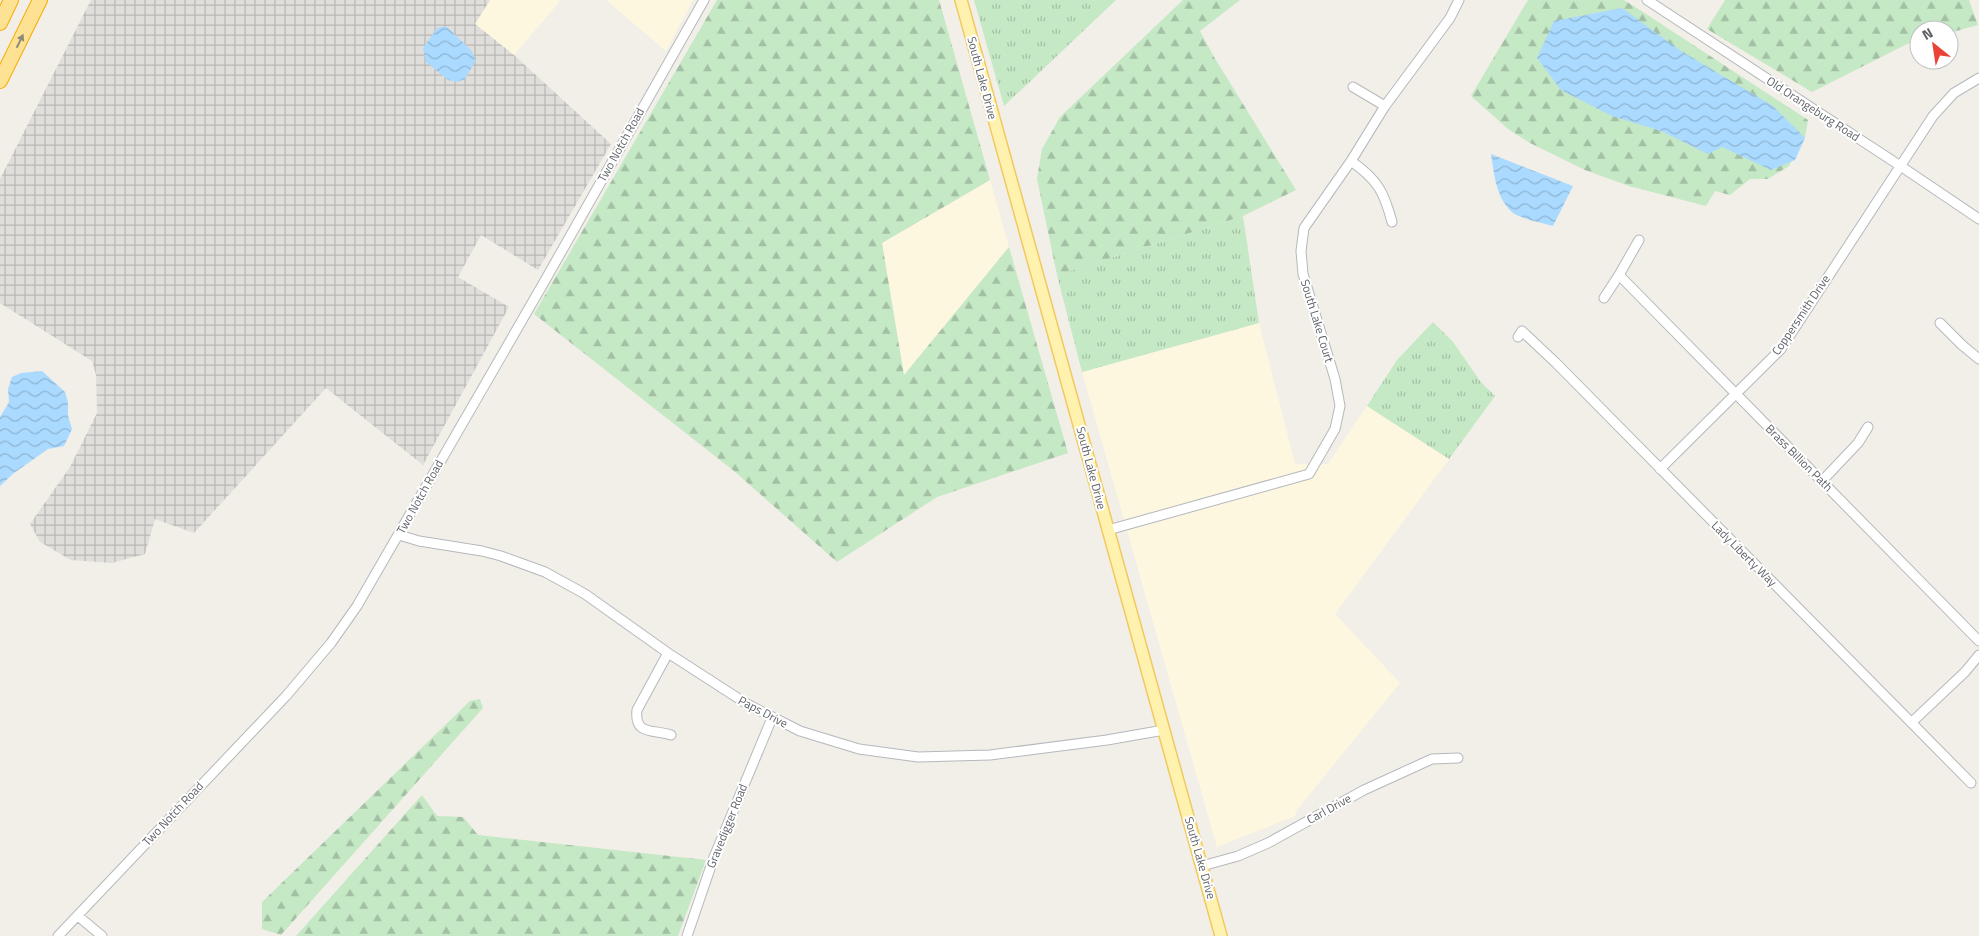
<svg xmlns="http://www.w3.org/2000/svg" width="1979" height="936" font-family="'Titillium Web',sans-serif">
	<defs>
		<pattern id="industrial-grid" width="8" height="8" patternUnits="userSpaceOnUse" patternTransform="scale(1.25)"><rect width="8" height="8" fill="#e0deda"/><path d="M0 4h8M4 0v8" fill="none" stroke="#b9b8b5"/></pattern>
		<pattern id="grass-tufts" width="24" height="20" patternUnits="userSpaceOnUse" patternTransform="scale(1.25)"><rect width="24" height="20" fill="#c5e8c5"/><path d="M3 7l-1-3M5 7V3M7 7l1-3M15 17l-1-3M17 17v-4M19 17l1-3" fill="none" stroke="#a3c0a4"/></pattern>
		<pattern id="forest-firs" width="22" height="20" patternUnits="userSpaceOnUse" patternTransform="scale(1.25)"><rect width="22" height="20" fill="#c5e8c5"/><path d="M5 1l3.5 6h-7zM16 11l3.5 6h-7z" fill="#a3c0a4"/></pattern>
		<pattern id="water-waves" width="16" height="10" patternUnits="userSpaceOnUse" patternTransform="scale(1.25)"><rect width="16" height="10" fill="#aadaff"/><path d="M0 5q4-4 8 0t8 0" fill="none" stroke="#8eb4d2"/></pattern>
	</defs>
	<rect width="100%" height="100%" fill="#f1efe8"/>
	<!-- commercial -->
	<path fill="#fef7e0" d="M490,0H561L514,55L475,24Z
		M606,0H693L666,51Z
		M990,180L1009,247L904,376L882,243Z
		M1259,323L1295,464H1328L1367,406L1449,459L1335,614L1400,683L1296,811L1295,816L1217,847L1082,372Z"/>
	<!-- industrial -->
	<path fill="url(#industrial-grid)" d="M91,0H490L475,24L514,55L611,144L538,270L481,235L458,277L509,307L423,465L326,388L194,533L155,519L145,554L112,563L71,560L40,542L30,524L70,467L97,413L96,375L92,361L0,303V179Z"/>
	<!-- grass -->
	<path fill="url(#grass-tufts)" d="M974,0H1116L1004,106Z
		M1243,216L1259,323L1082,372L1057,275Z
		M1433,322L1453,342L1480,381L1495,396L1449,459L1367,406L1397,360Z"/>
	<!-- forest -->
	<path fill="url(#forest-firs)" d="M717,0H939L990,180L882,243L904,375L1009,247L1068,453L937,497L837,562L734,471L534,314Z
		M1183,0H1240L1200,31L1214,57L1296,190L1243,216L1057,275L1037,179L1042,149L1060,117Z
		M1528,0H1624L1646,14L1808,120L1805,137L1789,166L1768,179H1750L1730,195L1715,191L1706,206L1629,186L1585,170L1530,143L1508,129L1471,96Z
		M1725,0H1969L1978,25L1949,33V30H1919V41L1907,44L1812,92L1707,29Z
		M480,699L483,708L281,935L262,929V902L470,701Z
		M422,795L437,816L463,817L478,835L706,860L678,936H296Z"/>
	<!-- water -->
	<path fill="url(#water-waves)" d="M1622,8L1681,51L1773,106L1805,138L1795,160L1771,170L1722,147L1708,154L1661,131L1612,116L1561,90L1537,58L1554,21Z
		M446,26L471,50L476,60L465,79L457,82L448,80L426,62L423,48L437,28Z
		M1491,154L1573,186L1553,226C1543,223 1518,218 1512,212C1496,198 1494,173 1491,154Z
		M42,371L65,392L68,402V416L72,429L64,446L48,449L14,473L0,486V417L9,402L8,389L12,377L21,373Z"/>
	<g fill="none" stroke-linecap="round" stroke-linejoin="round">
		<!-- minor casing -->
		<g stroke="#b5b8bc" stroke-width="11">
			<path id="minor" d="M1647,0L1899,165L1979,219
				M1353,87L1385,106
				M1351,161C1378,180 1384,192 1392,222
				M1619,275L1979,641
				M1604,298L1619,275L1639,240
				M1940,323L1962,345L1979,359
				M1518,337L1522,331L1556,363L1971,783
				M1660,469L1781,349L1933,116L1954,93L1979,78
				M1822,481L1858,443L1868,427
				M1108,530L1309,474L1335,429L1340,406L1335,379L1303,274L1301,251L1304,228L1351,161L1385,106L1450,18L1459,0
				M399,535L419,541L482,551L501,556L545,572L585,594L668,653L747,704L800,731L859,749L918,757L990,755L1107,740L1164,730
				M668,653L637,710C634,736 654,729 671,735
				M1912,722L1965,672L1979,655
				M1202,866L1238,856L1268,843L1364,790L1432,759L1458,758
				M78,916L102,936
				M58,936L286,696L331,643L357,606L543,284L704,0
				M687,936L714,857L772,718"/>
		</g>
		<!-- major casing -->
		<g stroke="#f2c960" stroke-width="14">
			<path id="major" d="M961,0L1221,936"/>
		</g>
		<!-- highway casing -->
		<g stroke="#f9ab00" stroke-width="16">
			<path id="highway" d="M0,23L11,0
				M0,81L40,0"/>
		</g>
		<!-- minor -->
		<use href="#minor" stroke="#fff" stroke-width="9"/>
		<!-- major -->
		<use href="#major" stroke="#fff2af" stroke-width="11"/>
		<!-- highway -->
		<use href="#highway" stroke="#fde293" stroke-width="14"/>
	</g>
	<!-- one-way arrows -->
	<defs><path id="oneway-solid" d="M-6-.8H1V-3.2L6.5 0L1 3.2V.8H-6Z" transform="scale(1.25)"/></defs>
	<use fill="#8e8975" href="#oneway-solid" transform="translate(20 41) rotate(-64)"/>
	<g text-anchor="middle" stroke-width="4" stroke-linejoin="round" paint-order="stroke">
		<!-- street labels -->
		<g font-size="12" fill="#5f6368" stroke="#fff">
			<text transform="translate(982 78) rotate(75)" y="4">South Lake Drive</text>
			<text transform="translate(1813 109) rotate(33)" y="4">Old Orangeburg Road</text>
			<text transform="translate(621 145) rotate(-61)" y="4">Two Notch Road</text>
			<text transform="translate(1801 315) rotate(-56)" y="4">Coppersmith Drive</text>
			<text transform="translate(1317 321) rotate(73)" y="4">South Lake Court</text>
			<text transform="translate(1799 458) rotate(45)" y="4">Brass Billion Path</text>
			<text transform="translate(1091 468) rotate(75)" y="4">South Lake Drive</text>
			<text transform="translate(420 497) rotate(-61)" y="4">Two Notch Road</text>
			<text transform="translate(1744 554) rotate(45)" y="4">Lady Liberty Way</text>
			<text transform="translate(763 712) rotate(28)" y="4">Paps Drive</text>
			<text transform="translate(1329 809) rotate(-29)" y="4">Carl Drive</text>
			<text transform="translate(173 814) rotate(-47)" y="4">Two Notch Road</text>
			<text transform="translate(727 826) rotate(-68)" y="4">Gravedigger Road</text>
			<text transform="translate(1200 858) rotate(74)" y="4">South Lake Drive</text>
		</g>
	</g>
	<!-- north arrow -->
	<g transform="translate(1934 45) rotate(330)"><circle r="24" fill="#ffffff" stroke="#bfc1c3"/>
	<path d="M0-4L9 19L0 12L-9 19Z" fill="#ea4335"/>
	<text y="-8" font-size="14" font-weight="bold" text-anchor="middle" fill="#5f6368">N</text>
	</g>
</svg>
